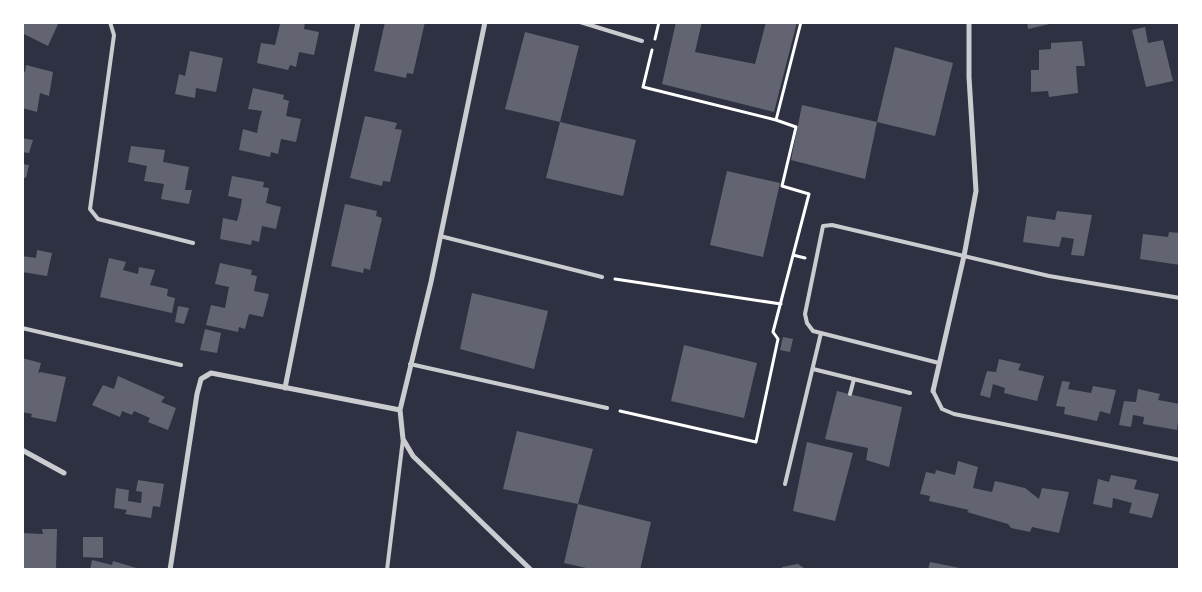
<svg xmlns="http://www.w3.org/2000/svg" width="1202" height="592" font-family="'DM Sans',sans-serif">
	<rect width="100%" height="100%" fill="#2d3142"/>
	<!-- building -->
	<path fill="#626471" d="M22,22H59L48,46L22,33Z
		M276,22H305L304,29L319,32L314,55L299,52L296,67L290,65L288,70L257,63L261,43L275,45L280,24Z
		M385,22H425L413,74L407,73L406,78L374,71Z
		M676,22H702L695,52L755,64L766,22H797L774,112L662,84Z
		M1027,22H1054V23L1028,29Z
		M1145,27L1148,43L1163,40L1173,81L1146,87L1132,30Z
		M525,32L579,46L560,122L505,109Z
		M1082,41L1085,66H1076L1078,93L1049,97L1048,91L1031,92V70H1039V50L1051,49V43Z
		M895,47L953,63L935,136L877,122L865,179L791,160L802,105L877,122Z
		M190,51L223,58L216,92L196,88L195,98L175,94L179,74L185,76Z
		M26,65L53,72L49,96L40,93L37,112L22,108V71L25,72Z
		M253,88L284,95L283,99L289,101L286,116L301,119L296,142L281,139L278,154L271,152L270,157L239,150L243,129L257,133L259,122L262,111L248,109Z
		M365,116L397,123L395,129L402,130L390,182L383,181L382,186L350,178Z
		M560,122L636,140L623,196L546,178Z
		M22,138L33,140L29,153L22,152Z
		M131,146L165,150L163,162L189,167L185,190H192L189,204L161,199L164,184L144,181L147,166L128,162Z
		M22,164L29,165L26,178L22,177Z
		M727,171L780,183L763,257L710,245Z
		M232,176L264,182L263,187L269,188L266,203L281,207L276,229L262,226L259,242L252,240L251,245L220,239L223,218L237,221L240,210L242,199L228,196Z
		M345,204L377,211L376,216L382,218L370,270L364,268L363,273L331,266Z
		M1057,211L1092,215L1084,256L1071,255L1074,239L1062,237L1059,247L1023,242L1027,216L1055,220Z
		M1169,232L1180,233V265L1140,259L1143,234L1168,237Z
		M37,250L52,253L47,276L22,272V256L36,258Z
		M109,258L126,262L123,270L138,274L139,267L155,270L150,285L168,289L167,296L175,298L172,313L100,297Z
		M220,263L252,270L251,275L257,276L254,291L269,294L263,317L249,314L245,329L239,327L238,332L206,325L211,305L225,308L229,287L215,284Z
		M472,293L548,311L534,369L460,349Z
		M178,306L189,308L184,324L175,322Z
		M205,329L221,333L217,353L200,350Z
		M783,337L793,339L790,352L780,350Z
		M684,345L757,363L744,418L671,401Z
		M22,358L41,363L38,374L40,372L66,377L56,422L31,417L32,414L22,412Z
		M999,359L1021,364L1018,370L1044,376L1037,401L1004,393L1005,388L993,384L990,398L980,395L987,371L996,372Z
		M118,376L165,397L161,402L176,408L168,430L148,422L150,418L134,411L132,415L122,411L120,417L92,405L103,385L114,389Z
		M1062,381L1070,382L1068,389L1091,393L1093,386L1116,390L1110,414L1100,411L1097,421L1064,414L1065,407L1056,406Z
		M1138,389L1160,394L1158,400L1180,404L1177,430L1143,424L1144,417L1133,415L1131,427L1119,425L1124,401L1136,402Z
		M837,391L902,407L889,467L866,460L868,448L825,439Z
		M517,431L593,449L578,504L503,489Z
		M807,442L853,453L835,521L793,511Z
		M958,461L978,467L973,488L992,492L995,481L1025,488L1039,499L1042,488L1069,492L1059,533L1032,527L1030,532L1011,528L1008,524L967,512L969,510L929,501L930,496L920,494L926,472L935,474L936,470L955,475Z
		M1111,475L1137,480L1134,489L1159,494L1152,518L1129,513L1132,503L1113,498L1112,508L1093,504L1098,479L1109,482Z
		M138,480L164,484L160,507L153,506L151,518L125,514L127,510L114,508L116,488L129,490L128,501L141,503L142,492L136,491Z
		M578,504L651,522L640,570H595L564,563Z
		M42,529H57L56,570H22V533L43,534Z
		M83,537H103V558L83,557Z
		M92,560L112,565L113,561L143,570H90Z
		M930,562L965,569V570H928Z
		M798,564L807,570H781L782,567Z"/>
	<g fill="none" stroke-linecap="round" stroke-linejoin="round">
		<!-- path -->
		<path stroke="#fff" stroke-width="3" d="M655,39L659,22
			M776,120L801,22
			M793,255L805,258
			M615,279L781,304
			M620,411L756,442L778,339L773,332L809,194L782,186L796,127L776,120L643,87L652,50"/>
		<!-- service -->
		<path stroke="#caccd0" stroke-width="4" d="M110,22L114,35L90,209L98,219L193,243
			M580,22L642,41
			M440,236L602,277
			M22,328L181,365
			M939,363L813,331L807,323L805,314L823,226L832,225L1049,276L1180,298
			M410,364L607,408
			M813,369L910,393
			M933,391L942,409L954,414L1180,460
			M850,394L854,379
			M785,484L821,333
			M387,570L403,439"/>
		<!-- minor -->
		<path stroke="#caccd0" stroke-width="5" d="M485,22L431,282L400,410L403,439L413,456L531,570
			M285,388L358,22
			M933,391L964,256L976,191L969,77V22
			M22,450L64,473
			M170,570L197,394L201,379L211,373L400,410"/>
	</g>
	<!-- border -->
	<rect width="1202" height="592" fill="none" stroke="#ffffff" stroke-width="48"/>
</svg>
